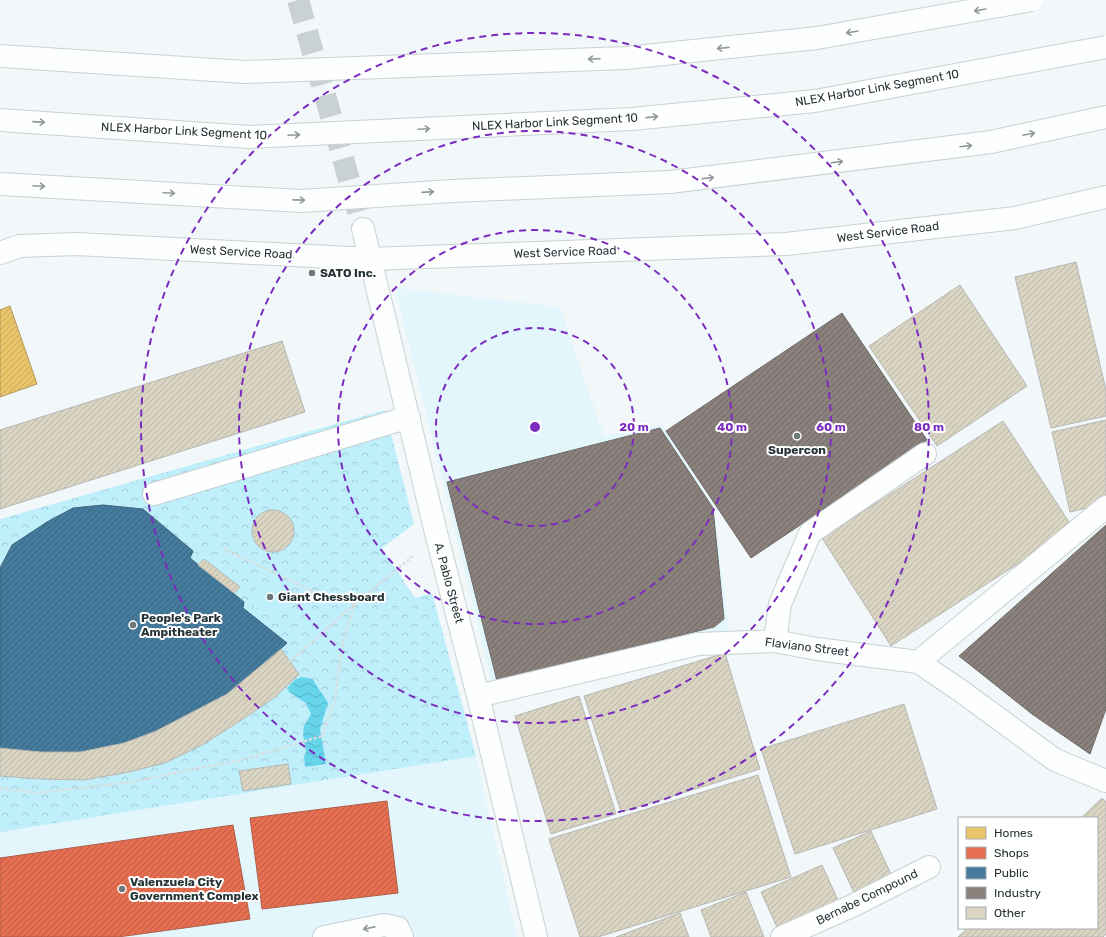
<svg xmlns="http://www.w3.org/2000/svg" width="1106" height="937" font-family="Rubik,sans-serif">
	<defs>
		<pattern id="park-crowns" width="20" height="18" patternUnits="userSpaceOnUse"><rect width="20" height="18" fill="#beeffb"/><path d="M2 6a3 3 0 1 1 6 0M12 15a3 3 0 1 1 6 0" fill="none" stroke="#a3cdd8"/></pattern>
		<pattern id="water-waves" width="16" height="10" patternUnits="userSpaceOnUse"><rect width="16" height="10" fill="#66d4ea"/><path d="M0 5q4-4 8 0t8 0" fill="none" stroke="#58b6c9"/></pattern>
		<pattern id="homes-hatch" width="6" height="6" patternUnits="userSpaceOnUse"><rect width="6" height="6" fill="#e9c46a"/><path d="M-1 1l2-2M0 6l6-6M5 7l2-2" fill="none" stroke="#c8a95c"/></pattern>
		<pattern id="shops-hatch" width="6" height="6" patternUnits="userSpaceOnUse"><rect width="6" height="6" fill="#e76f51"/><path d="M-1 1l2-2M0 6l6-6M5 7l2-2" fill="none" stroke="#bb5c44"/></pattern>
		<pattern id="public-hatch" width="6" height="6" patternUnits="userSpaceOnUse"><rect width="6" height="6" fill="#457b9d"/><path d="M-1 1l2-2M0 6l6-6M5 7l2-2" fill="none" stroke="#396581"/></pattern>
		<pattern id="industry-hatch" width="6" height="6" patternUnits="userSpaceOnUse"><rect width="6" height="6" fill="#8a817c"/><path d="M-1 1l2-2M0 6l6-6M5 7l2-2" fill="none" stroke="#716a66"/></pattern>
		<pattern id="building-hatch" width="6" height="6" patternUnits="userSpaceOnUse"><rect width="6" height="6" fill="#dad4c2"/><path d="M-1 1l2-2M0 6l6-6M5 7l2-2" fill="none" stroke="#bbb6a7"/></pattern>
	</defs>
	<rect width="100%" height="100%" fill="#f2f8fa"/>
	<!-- built -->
	<path fill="#e2f6fc" d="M395,288L560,307L604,436L662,425L714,507L729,632L493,687Z
		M476,756L517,937H0V832Z"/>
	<!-- park -->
	<path fill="url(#park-crowns)" d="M385,410L414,524L382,548L415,598L432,593L476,756L0,832V519Z"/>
	<!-- pitch -->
	<path fill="#beeffb" d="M258,582L285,586L281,612L254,608Z"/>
	<!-- water -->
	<path fill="url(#water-waves)" d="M302,677L313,679C317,688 324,695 328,703L320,729L326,764L305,767L304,757L306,751L303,734L304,726L311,714L306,703L289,692L288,687L295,680Z"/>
	<!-- homes -->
	<path fill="url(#homes-hatch)" stroke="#ae985a" d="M10,306L37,384L0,397V310Z"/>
	<!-- shops -->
	<path fill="url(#shops-hatch)" stroke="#ad5d49" d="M387,801L398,893L262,909L250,818Z
		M233,825L250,919L118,937H0V858Z"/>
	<!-- public -->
	<path fill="url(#public-hatch)" stroke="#3c657e" d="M103,505L143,509L193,551L190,558L244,602L243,608L287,643L254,673L227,694L156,731L124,743L80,752H41L0,748V568L12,545L47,522L73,508Z"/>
	<!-- industry -->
	<path fill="url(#industry-hatch)" stroke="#6c6a67" d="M842,313L927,440L751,558L666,431Z
		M660,428L713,508L724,619L714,627L497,681L447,482Z
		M1106,525V709L1090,754L1032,714L959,656Z"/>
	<!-- building -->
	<path fill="url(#building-hatch)" stroke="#b6b7b3" d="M1076,262L1106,390V416L1051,428L1015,277Z
		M960,285L1027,386L937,446L869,346Z
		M282,341L305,412L0,509V430Z
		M1106,420V495L1091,507L1070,512L1052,432Z
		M1003,421L1073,528L891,646L822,538Z
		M252 531a21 21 0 1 1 42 0a21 21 0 1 1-42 0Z
		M204,559L240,587L234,593L198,565Z
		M281,649L299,674L275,697L243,719L204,744L165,763L129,772L84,780L41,779L0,776V748L41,752H80L124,743L156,731L227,694Z
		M725,653L760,769L621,812L584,696Z
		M579,696L616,814L551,834L515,716Z
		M904,704L937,809L795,854L761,749Z
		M288,764L291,784L243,791L239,771Z
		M758,775L791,877L598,937H580L549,839Z
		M1102,798L1106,802V934L1103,937H958L968,928H1097V818H1081Z
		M871,831L895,883L858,901L833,848Z
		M822,865L842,909L781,936L761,892Z
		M746,892L764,937H711L701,910Z
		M680,913L689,937H616Z"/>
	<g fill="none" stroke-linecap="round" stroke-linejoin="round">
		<!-- minor-tunnel -->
		<path stroke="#c9d1d3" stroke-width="22" stroke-dasharray="22 11" stroke-linecap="butt" d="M298,0L363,229"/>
		<!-- minor casing -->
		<g stroke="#c8d1d3" stroke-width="24">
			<path id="minor" d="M363,229L437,537L478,696L536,937
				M0,253L20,246L76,244L370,259L786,244L1015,218L1106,197
				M154,494L409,417
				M775,641L780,604L810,533L925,454
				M918,662L1106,507
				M478,696L698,644L775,641L817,649L918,662L961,691L1055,760L1106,781
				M324,937L384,925L398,928L402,937
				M782,937L852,906L929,867"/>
		</g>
		<!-- highway casing -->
		<g stroke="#c8d1d3" stroke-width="24">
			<path id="highway" d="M670,182L991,142L1106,117"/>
		</g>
		<!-- path -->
		<path stroke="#dbdedf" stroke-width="2.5" stroke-dasharray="3 2" stroke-linecap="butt" d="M289,662L355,604L413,556
			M0,788L38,793L131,782L198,768L238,761L322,736L335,701L343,641L355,604L317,593L224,549"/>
		<!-- minor -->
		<use href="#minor" stroke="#fdfefe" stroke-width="22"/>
		<!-- highway -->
		<use href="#highway" stroke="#fdfefe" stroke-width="22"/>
		<!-- highway-bridge casing -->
		<g stroke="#c8d1d3" stroke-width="24" stroke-linecap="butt">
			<path id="highway-bridge" d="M0,56L245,72L626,58L817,38L1032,0
				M0,120L250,137L632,119L815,101L1106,47
				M0,184L301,201L452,191L670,182"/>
		</g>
		<!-- highway-bridge -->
		<use href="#highway-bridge" stroke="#fdfefe" stroke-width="22"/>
	</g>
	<!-- one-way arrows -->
	<defs><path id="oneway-shaft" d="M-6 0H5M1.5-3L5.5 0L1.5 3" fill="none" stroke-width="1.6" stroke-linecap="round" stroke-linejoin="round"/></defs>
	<g stroke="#92989a">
		<use href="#oneway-shaft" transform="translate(980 10) rotate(170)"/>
		<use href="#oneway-shaft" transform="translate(852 32) rotate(170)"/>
		<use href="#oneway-shaft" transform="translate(723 48) rotate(174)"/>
		<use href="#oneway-shaft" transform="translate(594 59) rotate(178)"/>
		<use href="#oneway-shaft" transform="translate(652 117) rotate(-6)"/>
		<use href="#oneway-shaft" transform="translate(39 122) rotate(4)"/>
		<use href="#oneway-shaft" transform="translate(424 129) rotate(-3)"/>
		<use href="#oneway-shaft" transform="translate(1029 134) rotate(-12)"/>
		<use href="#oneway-shaft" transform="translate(294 135) rotate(-3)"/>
		<use href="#oneway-shaft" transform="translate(966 146) rotate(-7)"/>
		<use href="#oneway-shaft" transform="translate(837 162) rotate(-7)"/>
		<use href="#oneway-shaft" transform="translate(708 178) rotate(-7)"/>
		<use href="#oneway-shaft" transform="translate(39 186) rotate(3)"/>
		<use href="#oneway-shaft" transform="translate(428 192) rotate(-4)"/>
		<use href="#oneway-shaft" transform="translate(169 193) rotate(3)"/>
		<use href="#oneway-shaft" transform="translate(299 200) rotate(1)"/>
		<use href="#oneway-shaft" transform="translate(369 928) rotate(169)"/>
	</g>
	<!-- distance rings -->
	<g fill="none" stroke="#7b2cbf" stroke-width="2" stroke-dasharray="7 5">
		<circle cx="535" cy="427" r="99"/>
		<circle cx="535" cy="427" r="197"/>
		<circle cx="535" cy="427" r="296"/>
		<circle cx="535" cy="427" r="394"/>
	</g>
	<!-- markers -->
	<g fill="#6d787b" stroke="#fff" stroke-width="1.5">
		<circle cx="312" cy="273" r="4"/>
		<circle cx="797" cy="436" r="4"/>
		<circle cx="270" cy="597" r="4"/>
		<circle cx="133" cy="625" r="4"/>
		<circle cx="122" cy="889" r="4"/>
	</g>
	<g text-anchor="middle" stroke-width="4" stroke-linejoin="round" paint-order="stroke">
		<!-- street labels -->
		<g font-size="12" fill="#263336" stroke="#fff">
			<text transform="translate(877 88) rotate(-10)" y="4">NLEX Harbor Link Segment 10</text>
			<text transform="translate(555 122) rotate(-3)" y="4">NLEX Harbor Link Segment 10</text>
			<text transform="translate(184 131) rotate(3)" y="4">NLEX Harbor Link Segment 10</text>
			<text transform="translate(888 232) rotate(-7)" y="4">West Service Road</text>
			<text transform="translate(241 252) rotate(3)" y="4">West Service Road</text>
			<text transform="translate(565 252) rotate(-2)" y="4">West Service Road</text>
			<text transform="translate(449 583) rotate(75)" y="4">A. Pablo Street</text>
			<text transform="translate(807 647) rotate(7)" y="4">Flaviano Street</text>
			<text transform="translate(867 897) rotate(-26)" y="4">Bernabe Compound</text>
		</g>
		<!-- poi labels -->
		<g font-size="12" font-weight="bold" fill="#263336" stroke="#fff" text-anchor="start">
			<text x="320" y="277">SATO Inc.</text>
			<text x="797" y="454" text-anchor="middle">Supercon</text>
			<text x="278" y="601">Giant Chessboard</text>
			<text x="141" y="622">People's Park<tspan x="141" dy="14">Ampitheater</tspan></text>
			<text x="130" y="886">Valenzuela City<tspan x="130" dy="14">Government Complex</tspan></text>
		</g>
	</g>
	<circle cx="535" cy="427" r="6" fill="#7b2cbf" stroke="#fff" stroke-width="2"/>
	<g font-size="12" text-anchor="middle" font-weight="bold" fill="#7b2cbf" stroke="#fff" stroke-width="4" stroke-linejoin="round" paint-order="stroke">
		<text x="634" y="431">20 m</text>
		<text x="732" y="431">40 m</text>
		<text x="831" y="431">60 m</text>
		<text x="929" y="431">80 m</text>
	</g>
	<!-- legend -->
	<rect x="958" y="817" width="140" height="112" fill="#ffffff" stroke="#a8adaf"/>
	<rect x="966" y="827" width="20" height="12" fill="#e9c46a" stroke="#a8adaf"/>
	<text x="994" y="837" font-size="12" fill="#263336">Homes</text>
	<rect x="966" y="847" width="20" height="12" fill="#e76f51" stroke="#a8adaf"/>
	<text x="994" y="857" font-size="12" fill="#263336">Shops</text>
	<rect x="966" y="867" width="20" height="12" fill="#457b9d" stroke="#a8adaf"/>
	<text x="994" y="877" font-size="12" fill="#263336">Public</text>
	<rect x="966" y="887" width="20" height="12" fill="#8a817c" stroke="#a8adaf"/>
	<text x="994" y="897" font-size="12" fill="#263336">Industry</text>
	<rect x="966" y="907" width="20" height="12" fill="#dad4c2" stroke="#a8adaf"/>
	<text x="994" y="917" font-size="12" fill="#263336">Other</text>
</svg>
